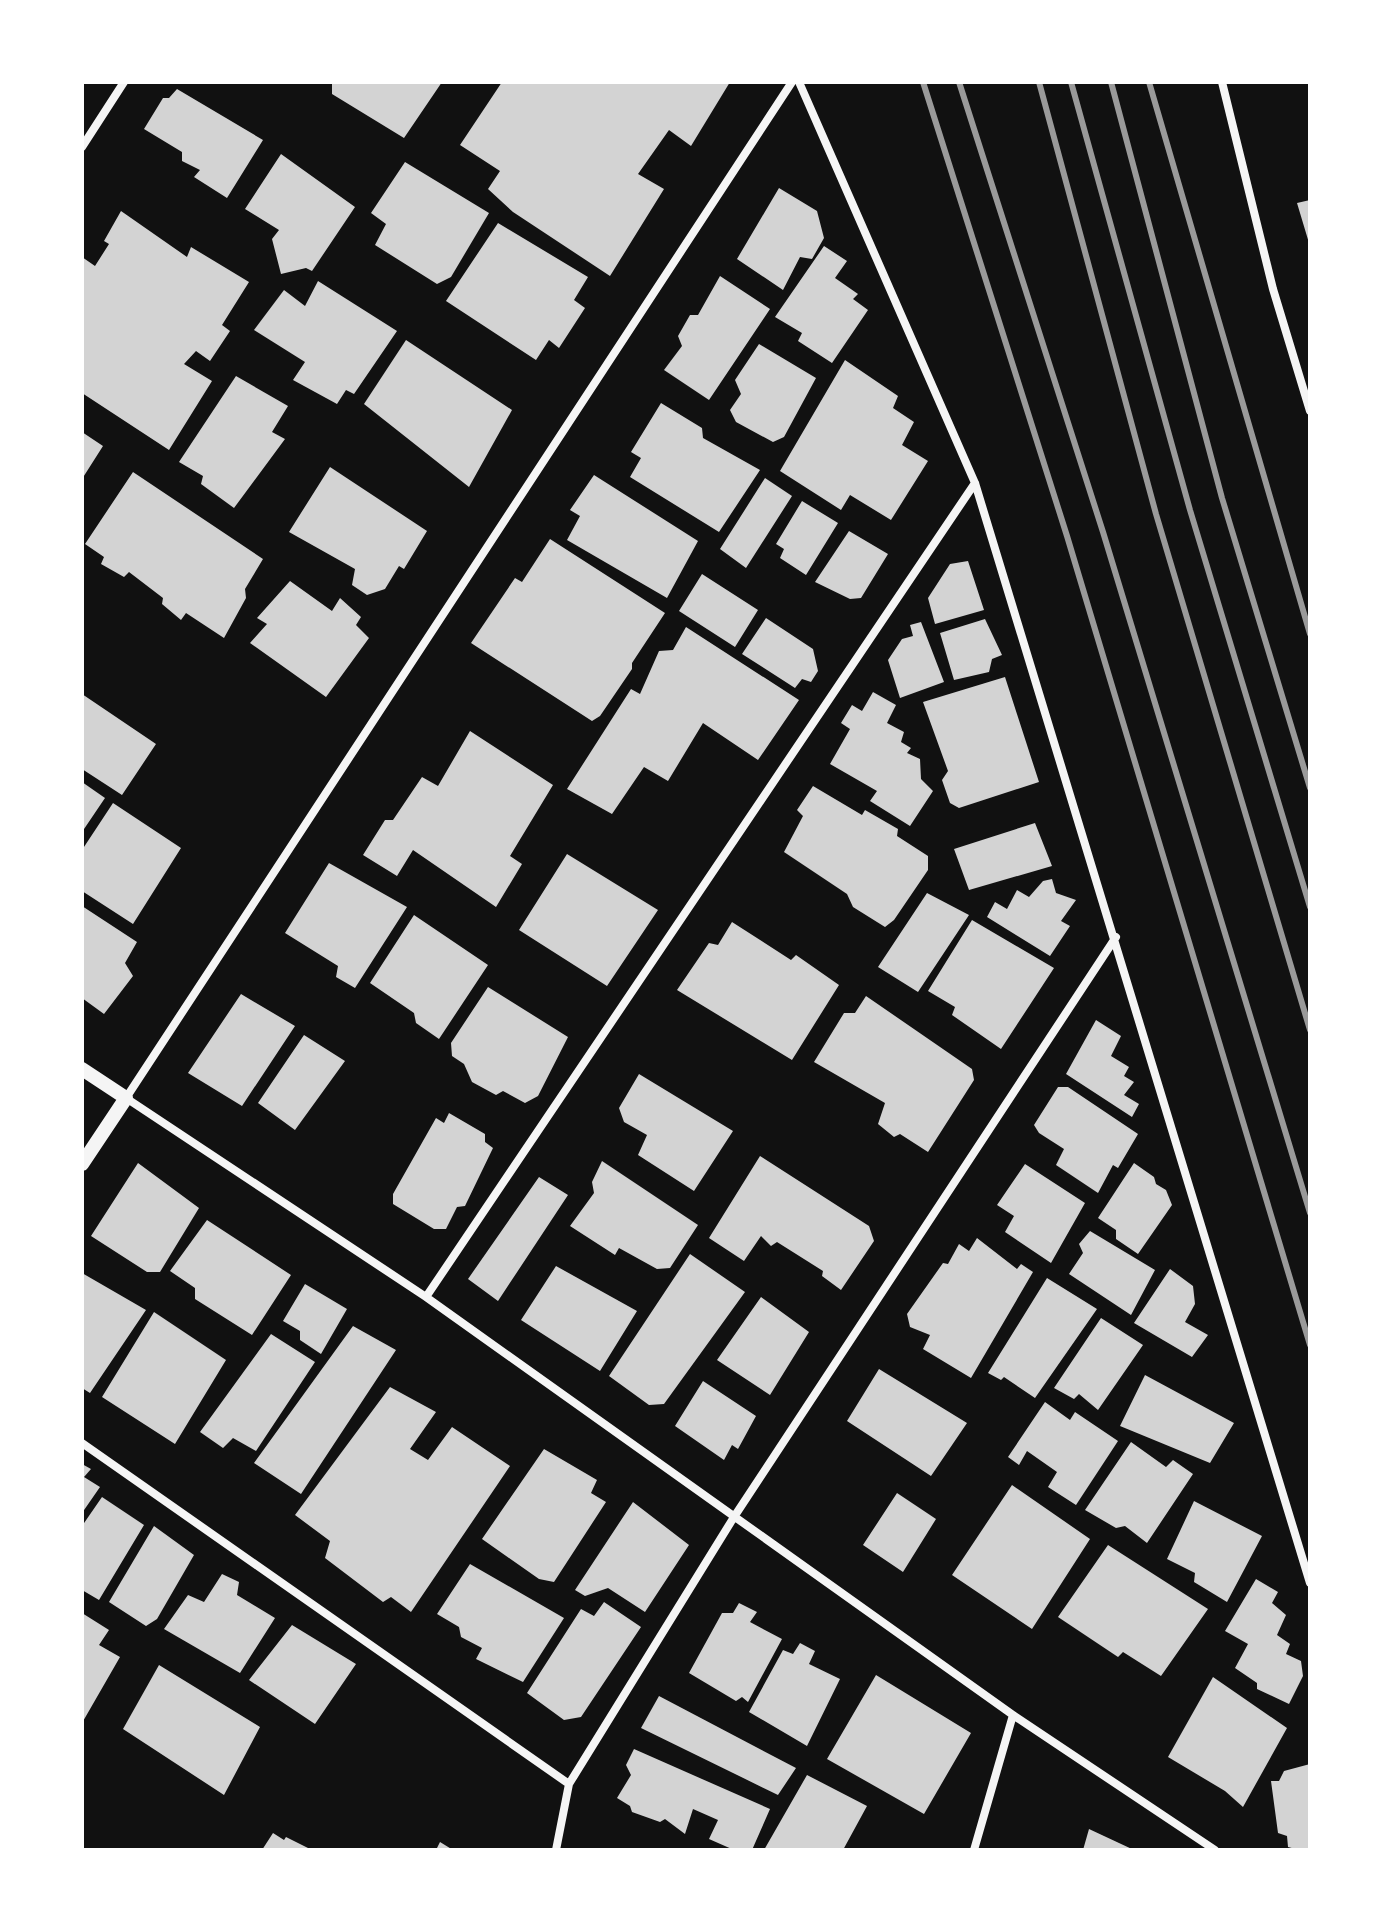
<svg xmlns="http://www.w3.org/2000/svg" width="1392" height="1932" font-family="'Roboto Condensed',sans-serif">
	<rect width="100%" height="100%" fill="#111"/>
	<!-- building -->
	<path fill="#d3d3d3" d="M332,82H442L404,138L332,94Z
		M502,82H730L691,146L669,130L638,174L664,189L610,276L513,212L488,189L500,171L460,145Z
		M177,89L263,140L227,198L194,177L200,170L182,161V152L144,129L163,98H169Z
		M281,154L355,207L312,271L306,268L281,274L272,239L279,230L245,209Z
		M405,162L489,213L451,277L437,284L375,245L386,224L371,213Z
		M779,188L817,211L824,238L812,259L800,257L783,290L737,259Z
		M1310,200V243H1309L1297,203Z
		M121,211L187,257L191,247L249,282L222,325L230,331L210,361L196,351L184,364L212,381L169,450L82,393V257L95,266L109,244L104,241Z
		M498,223L588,277L574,300L585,308L559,348L549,340L536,360L446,301Z
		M824,246L847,261L835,278L858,294L853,299L868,310L832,363L798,341L802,333L775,317Z
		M720,276L770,309L709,400L664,370L682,346L678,336L690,315H698Z
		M318,281L397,331L354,394L346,390L337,404L293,380L305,362L254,330L284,290L305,306Z
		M406,340L512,410L469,487L364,404Z
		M759,344L816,378L784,437L773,442L736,422L730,410L741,394L735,380Z
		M845,360L898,396L893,408L914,422L902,445L928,461L891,520L850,495L841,510L780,471Z
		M236,376L288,406L272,432L285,439L234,508L201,484L203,476L179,462Z
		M661,403L702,428L703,438L760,470L719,532L630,477L641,458L631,452Z
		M82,432L103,446L82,479Z
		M330,467L427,531L404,569L399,566L385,589L367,595L352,585L355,569L289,532Z
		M133,472L263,559L245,589L246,598L224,638L186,613L181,620L162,604L163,598L129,572L124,577L101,564L104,557L85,544Z
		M594,475L698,541L667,598L567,540L580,516L570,510Z
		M765,478L792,496L746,568L720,549Z
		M802,501L838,523L806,575L780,558L784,549L776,544Z
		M849,531L888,554L861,598L850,599L815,582Z
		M550,539L665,613L632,663V669L600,716L592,721L471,643L515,578L522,582Z
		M968,561L984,610L935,624L928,598L950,564Z
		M702,574L758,610L735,647L679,611Z
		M290,581L332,611L340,598L361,617L356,625L369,638L326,697L250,643L267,624L257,618Z
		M766,618L813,649L818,671L811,682L802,679L795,688L742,654Z
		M985,619L1002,655L992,659L989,672L954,680L940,633Z
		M921,622L944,682L900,698L888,660L902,639L913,636L910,625Z
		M686,627L799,700L758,760L703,723L668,781L644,767L612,814L567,789L631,689L640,694L659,651L673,650Z
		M1005,677L1039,782L959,808L950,803L942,780L948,771L923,702Z
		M873,692L896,705L887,723L904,732L901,742L911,748L907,753L920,759L921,779L933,791L910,826L870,801L877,791L830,764L850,729L841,723L852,705L862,711Z
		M82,694L156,744L122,795L82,769Z
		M470,731L553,785L510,856L522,864L496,907L413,850L397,876L363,855L385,820H393L422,777L438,786Z
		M82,782L105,798L82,832Z
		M813,786L862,815L865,810L898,829L897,836L928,856V870L894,920L885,927L853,907L847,894L784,852L803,816L797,810Z
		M113,803L181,848L133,924L82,891V850Z
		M1035,823L1052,866L969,890L954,849Z
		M567,854L658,910L607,986L519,930Z
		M329,863L407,907L355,988L336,977L338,966L285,933Z
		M1052,879L1056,893L1076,900L1061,921L1070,926L1050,956L987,917L995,902L1007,909L1017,890L1029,897L1043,881Z
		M927,893L969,915L918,992L878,967Z
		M82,906L137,942L125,963L133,976L104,1014L82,998Z
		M414,915L488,965L439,1039L416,1023L414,1013L370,983Z
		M972,920L1054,968L1001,1049L952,1015L955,1007L928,991Z
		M732,922L791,960L796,955L839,985L792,1060L677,990L709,943L718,945Z
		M488,987L568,1037L538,1096L525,1103L503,1091L496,1095L472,1082L464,1064L452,1056L451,1043Z
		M241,994L295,1026L242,1106L188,1073Z
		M866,996L972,1069L974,1080L928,1152L900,1134L894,1137L878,1124L885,1103L814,1062L844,1013H855Z
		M1096,1020L1121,1036L1111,1056L1129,1067L1124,1076L1134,1082L1124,1095L1139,1104L1132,1117L1066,1074Z
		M304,1035L345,1061L295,1130L258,1103Z
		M639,1074L733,1131L694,1191L638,1155L647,1135L624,1122L619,1108Z
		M1058,1087H1068L1138,1134L1118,1168L1113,1165L1098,1193L1056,1165L1064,1149L1039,1133L1034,1125Z
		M449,1113L485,1134V1142L493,1148L465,1206L457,1207L446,1229H434L393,1204V1194L436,1118L444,1123Z
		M760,1156L869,1226L874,1241L841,1290L822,1276L823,1271L777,1242L771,1246L761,1236L744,1261L709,1238Z
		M602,1161L698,1225L670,1268L657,1269L619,1248L615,1255L570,1226L594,1193L592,1182Z
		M138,1163L199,1208L160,1272H147L91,1236Z
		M1134,1163L1154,1177L1156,1184L1166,1190L1172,1205L1138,1254L1116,1239V1230L1098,1218Z
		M1025,1164L1085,1203L1051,1263L1005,1232L1014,1216L997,1205Z
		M539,1177L568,1195L498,1301L468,1279Z
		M207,1220L291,1275L252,1335L195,1299V1288L170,1271Z
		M1090,1231L1155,1270L1131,1315L1069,1274L1083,1253L1079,1244Z
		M977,1238L1017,1269L1021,1264L1033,1272L971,1378L923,1349L930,1335L910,1327L907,1314L943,1263L948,1264L959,1244L969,1251Z
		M690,1254L745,1292L664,1404L649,1405L609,1376Z
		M556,1266L637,1311L600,1371L521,1320Z
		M1170,1269L1193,1286L1195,1304L1185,1322L1208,1335L1192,1357L1134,1323Z
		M82,1273L146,1310L90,1393L82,1388Z
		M1047,1278L1097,1309L1035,1398L1004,1377L1001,1380L988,1373Z
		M305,1284L347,1309L321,1354L300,1340V1331L283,1321Z
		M761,1297L809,1332L770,1395L717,1360Z
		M154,1312L226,1360L175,1444L102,1397Z
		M1101,1318L1143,1345L1098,1410L1079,1394L1074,1399L1054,1388Z
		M353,1326L396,1350L301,1494L254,1463Z
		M271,1334L315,1362L256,1451L233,1438L223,1448L200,1432Z
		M879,1369L967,1423L931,1476L847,1421Z
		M1145,1375L1234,1423L1210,1463L1120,1426Z
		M703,1381L756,1416L738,1449L732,1445L724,1460L675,1426Z
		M390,1387L436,1412L410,1449L428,1460L452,1427L510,1466L411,1612L391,1597L383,1602L325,1558L330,1541L295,1515Z
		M1045,1402L1070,1420L1075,1412L1118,1441L1076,1505L1048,1487L1057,1472L1027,1451L1019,1465L1008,1457Z
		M1131,1442L1166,1467L1173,1460L1193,1474L1147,1543L1125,1526L1116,1528L1085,1510Z
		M544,1449L597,1480L591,1493L606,1502L554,1582L539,1579L482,1539Z
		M82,1464L91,1469L84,1477L100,1487L82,1513Z
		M1012,1485L1090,1539L1032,1629L952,1575Z
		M897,1493L936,1519L903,1572L863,1545Z
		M102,1497L144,1525L99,1600L82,1590V1526Z
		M1194,1501L1262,1536L1227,1602L1194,1582L1195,1573L1167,1559Z
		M633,1502L689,1545L645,1612L608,1588L585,1596L575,1590Z
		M154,1526L194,1555L157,1619L146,1626L109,1602Z
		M1108,1545L1208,1609L1161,1676L1123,1652L1118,1657L1058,1617Z
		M470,1564L564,1618L523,1682L476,1659L482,1648L461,1637L459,1627L437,1614Z
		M222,1574L239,1582L237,1595L275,1618L240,1673L164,1629L188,1595L204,1602Z
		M1256,1579L1278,1592L1272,1603L1286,1615L1277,1635L1290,1644L1286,1654L1301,1661L1303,1676L1289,1704L1257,1689V1683L1235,1668L1248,1644L1225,1631Z
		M604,1602L641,1627L581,1717L564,1720L527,1693L581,1609L594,1616Z
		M739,1603L757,1612L750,1622L782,1639L748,1702L742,1697L736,1701L689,1673L722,1613H733Z
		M82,1613L109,1630L99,1645L120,1657L82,1723Z
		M292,1625L356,1664L315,1724L249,1680Z
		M800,1643L815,1651L809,1664L840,1679L807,1746L749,1712L783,1650L793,1654Z
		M159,1665L260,1727L224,1795L123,1729Z
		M876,1675L971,1733L924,1814L827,1759Z
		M1213,1677L1287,1728L1243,1807L1225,1791L1168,1757Z
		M659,1696L796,1768L778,1795L641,1728Z
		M634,1749L770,1809L752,1850H734L709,1839L718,1820L693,1809L685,1834L665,1819L660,1822L632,1812L630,1806L617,1798L631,1775L626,1765Z
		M1310,1764V1850H1299L1288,1847L1287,1836L1278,1833L1271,1781H1279L1284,1771Z
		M807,1775L867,1806L843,1850H764Z
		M1089,1829L1134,1850H1083Z
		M273,1833L284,1840L286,1837L312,1850H262Z
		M440,1842L453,1850H436Z"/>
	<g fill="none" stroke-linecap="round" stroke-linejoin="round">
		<!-- minor -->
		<path stroke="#f5f5f5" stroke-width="8" d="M792,82L126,1098L426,1297L1013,1715L1215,1850
			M799,82L975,483L1310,1583
			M1222,82L1273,289L1310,411
			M82,147L124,82
			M426,1297L975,483
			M82,1443L569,1784
			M556,1850L569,1784L734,1517L1116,937
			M974,1850L1013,1715"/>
		<!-- tertiary -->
		<path stroke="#f5f5f5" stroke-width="14" d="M82,1069L126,1098L82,1164"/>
		<!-- rail -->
		<path stroke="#9a9a9a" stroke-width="6" d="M923,82L1067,536L1310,1345
			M959,82L1103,532L1310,1213
			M1039,82L1156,514L1310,1030
			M1071,82L1190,510L1310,907
			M1111,82L1222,498L1310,788
			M1149,82L1310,634"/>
	</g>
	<!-- border -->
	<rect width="1392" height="1932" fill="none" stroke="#ffffff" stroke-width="168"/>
</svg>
